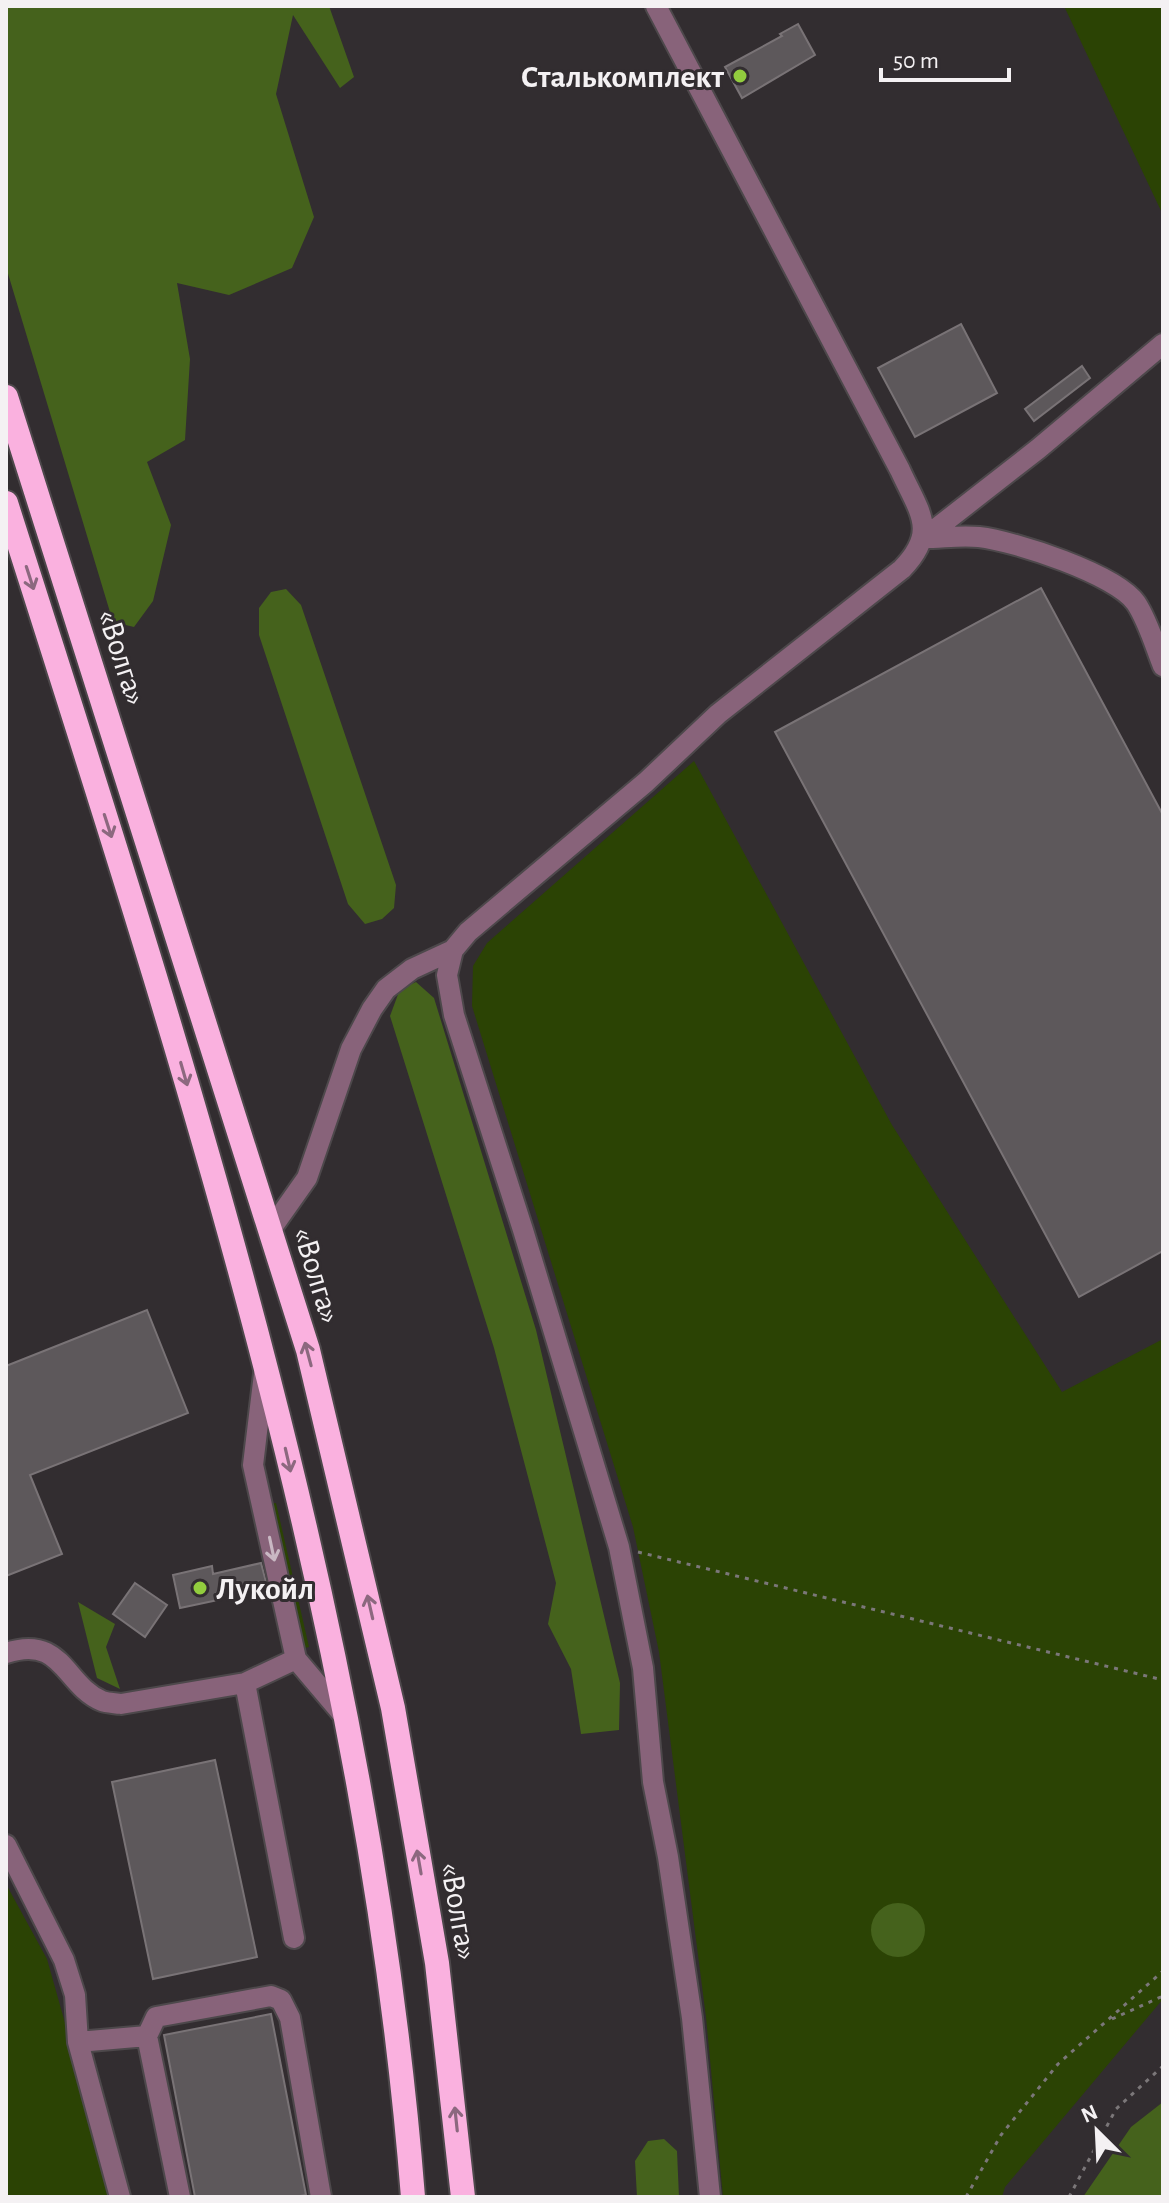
<svg xmlns="http://www.w3.org/2000/svg" width="1169" height="2203" font-family="'Alegreya Sans',sans-serif">
	<rect width="100%" height="100%" fill="#322d30"/>
	<!-- green -->
	<path fill="#2b4304" d="M1064,6H1163V215Z
		M694,761L892,1125L1062,1392L1163,1339V1999L1005,2187L1002,2197H723L706,2017L659,1652L633,1527L472,1006L473,966L487,943Z
		M276,1503L309,1647L301,1649L270,1504Z
		M6,1884L47,1959L114,2197H6Z"/>
	<!-- forest -->
	<path fill="#45621c" d="M6,6H329L354,77L340,88L293,15L276,94L314,217L292,268L229,295L177,283L190,359L185,440L147,462L171,525L153,601L134,627L113,622L6,267Z
		M286,589L301,605L396,885L394,908L382,919L365,924L348,904L259,635V608L271,592Z
		M416,982L434,998L536,1330L620,1683L619,1730L581,1734L571,1669L548,1624L556,1583L494,1348L390,1016L400,989Z
		M78,1602L115,1624L106,1647L120,1689L97,1678Z
		M871 1930a27 27 0 1 1 54 0a27 27 0 1 1-54 0Z
		M1163,2102V2197H1083L1131,2127Z
		M664,2139L677,2151L679,2197H637L635,2161L648,2141Z"/>
	<!-- building -->
	<path fill="#5d585b" stroke="#797376" stroke-width="2" d="M798,24L815,55L742,98L725,67L782,36L780,34Z
		M961,324L997,393L915,437L878,368Z
		M1082,366L1090,378L1034,421L1025,409Z
		M1041,588L1163,815V1251L1079,1297L775,732Z
		M147,1310L188,1413L30,1475L62,1554L6,1576V1366Z
		M261,1563L266,1582L216,1593L218,1600L180,1608L173,1575L212,1566L213,1574Z
		M135,1583L167,1605L145,1637L113,1614Z
		M215,1760L257,1957L153,1979L112,1782Z
		M271,2014L306,2195L294,2197H195L164,2035Z"/>
	<g fill="none" stroke-linecap="round" stroke-linejoin="round">
		<!-- minor casing -->
		<g stroke="#4d484b" stroke-width="24">
			<path id="minor" d="M924,538L1038,449L1163,344
				M924,538C942,538 961,535 979,537C1014,541 1116,574 1136,603C1148,621 1155,646 1163,666
				M453,950L447,975L454,1015L523,1230L619,1547L643,1668L653,1782L668,1857L692,2018L710,2197
				M271,1229L307,1178L351,1049L372,1009L386,989L412,969L453,950L468,932L646,782L718,714L902,569C939,531 919,512 900,470L656,6
				M264,1374L253,1465L296,1659L345,1717
				M6,1653C63,1634 64,1685 102,1701C107,1703 115,1703 121,1704L245,1683L296,1659
				M245,1683L294,1938
				M6,1845L64,1960L75,1995L78,2042L120,2197
				M78,2042L147,2036
				M180,2197L147,2036L156,2017L271,1996L281,2000L290,2018L321,2197"/>
		</g>
		<!-- highway casing -->
		<g stroke="#4d484b" stroke-width="28">
			<path id="highway" d="M6,397L308,1350L393,1708L437,1963L463,2197
				M6,503C182,1056 367,1615 413,2197"/>
		</g>
		<!-- path -->
		<path stroke="#7b7779" stroke-width="3" stroke-dasharray="4 6" stroke-linecap="butt" d="M638,1552L1163,1680
			M1112,2019L1163,1996
			M966,2197L1001,2135L1058,2064L1163,1971
			M1069,2197L1116,2109L1163,2066"/>
		<!-- minor -->
		<use href="#minor" stroke="#88637a" stroke-width="20"/>
		<!-- highway -->
		<use href="#highway" stroke="#fab1df" stroke-width="24"/>
	</g>
	<!-- one-way arrows -->
	<defs><path id="oneway-shaft" d="M-6 0H5M1.5-3L5.5 0L1.5 3" fill="none" stroke-width="1.6" stroke-linecap="round" stroke-linejoin="round" transform="scale(2)"/></defs>
	<g stroke="#8c687f">
		<use href="#oneway-shaft" transform="translate(30 578) rotate(72)"/>
		<use href="#oneway-shaft" transform="translate(108 826) rotate(72)"/>
		<use href="#oneway-shaft" transform="translate(184 1074) rotate(74)"/>
		<use href="#oneway-shaft" transform="translate(308 1354) rotate(-105)"/>
		<use href="#oneway-shaft" transform="translate(288 1460) rotate(77)"/>
		<use href="#oneway-shaft" transform="translate(370 1607) rotate(-103)"/>
		<use href="#oneway-shaft" transform="translate(419 1862) rotate(-100)"/>
		<use href="#oneway-shaft" transform="translate(456 2119) rotate(-96)"/>
	</g>
	<use stroke="#c9b8c3" href="#oneway-shaft" transform="translate(272 1549) rotate(78)"/>
	<!-- markers -->
	<g fill="#92cd3e" stroke="#322d30" stroke-width="3">
		<circle cx="740" cy="76" r="8"/>
		<circle cx="200" cy="1588" r="8"/>
	</g>
	<g text-anchor="middle" stroke-width="6" stroke-linejoin="round" paint-order="stroke">
		<!-- poi labels -->
		<g font-size="32" font-weight="bold" fill="#f4f1f3" stroke="#322d30" text-anchor="end">
			<text x="724" y="87">Сталькомплект</text>
			<text x="216" y="1599" text-anchor="start">Лукойл</text>
		</g>
		<!-- street labels -->
		<g font-size="32" fill="#f4f1f3" stroke="#322d30">
			<text transform="translate(123 657) rotate(72)" y="11">«Волга»</text>
			<text transform="translate(318 1275) rotate(73)" y="11">«Волга»</text>
			<text transform="translate(460 1911) rotate(80)" y="11">«Волга»</text>
		</g>
	</g>
	<!-- border -->
	<rect width="1169" height="2203" fill="none" stroke="#f4f1f3" stroke-width="16"/>
	<!-- north arrow -->
	<g transform="translate(1097 2131) rotate(336)" stroke="#322d30" stroke-width="6" paint-order="stroke">
	<path d="M0-6L14 30L0 20L-14 30Z" fill="#f4f1f3"/>
	<text y="-12" font-size="22" font-weight="bold" text-anchor="middle" fill="#f4f1f3">N</text>
	</g>
	<!-- scale -->
	<path d="M881 68v12h128v-12" fill="none" stroke="#f4f1f3" stroke-width="4"/>
	<text x="893" y="68" font-size="24" fill="#f4f1f3" stroke="#322d30" stroke-width="6" paint-order="stroke">50 m</text>
</svg>
